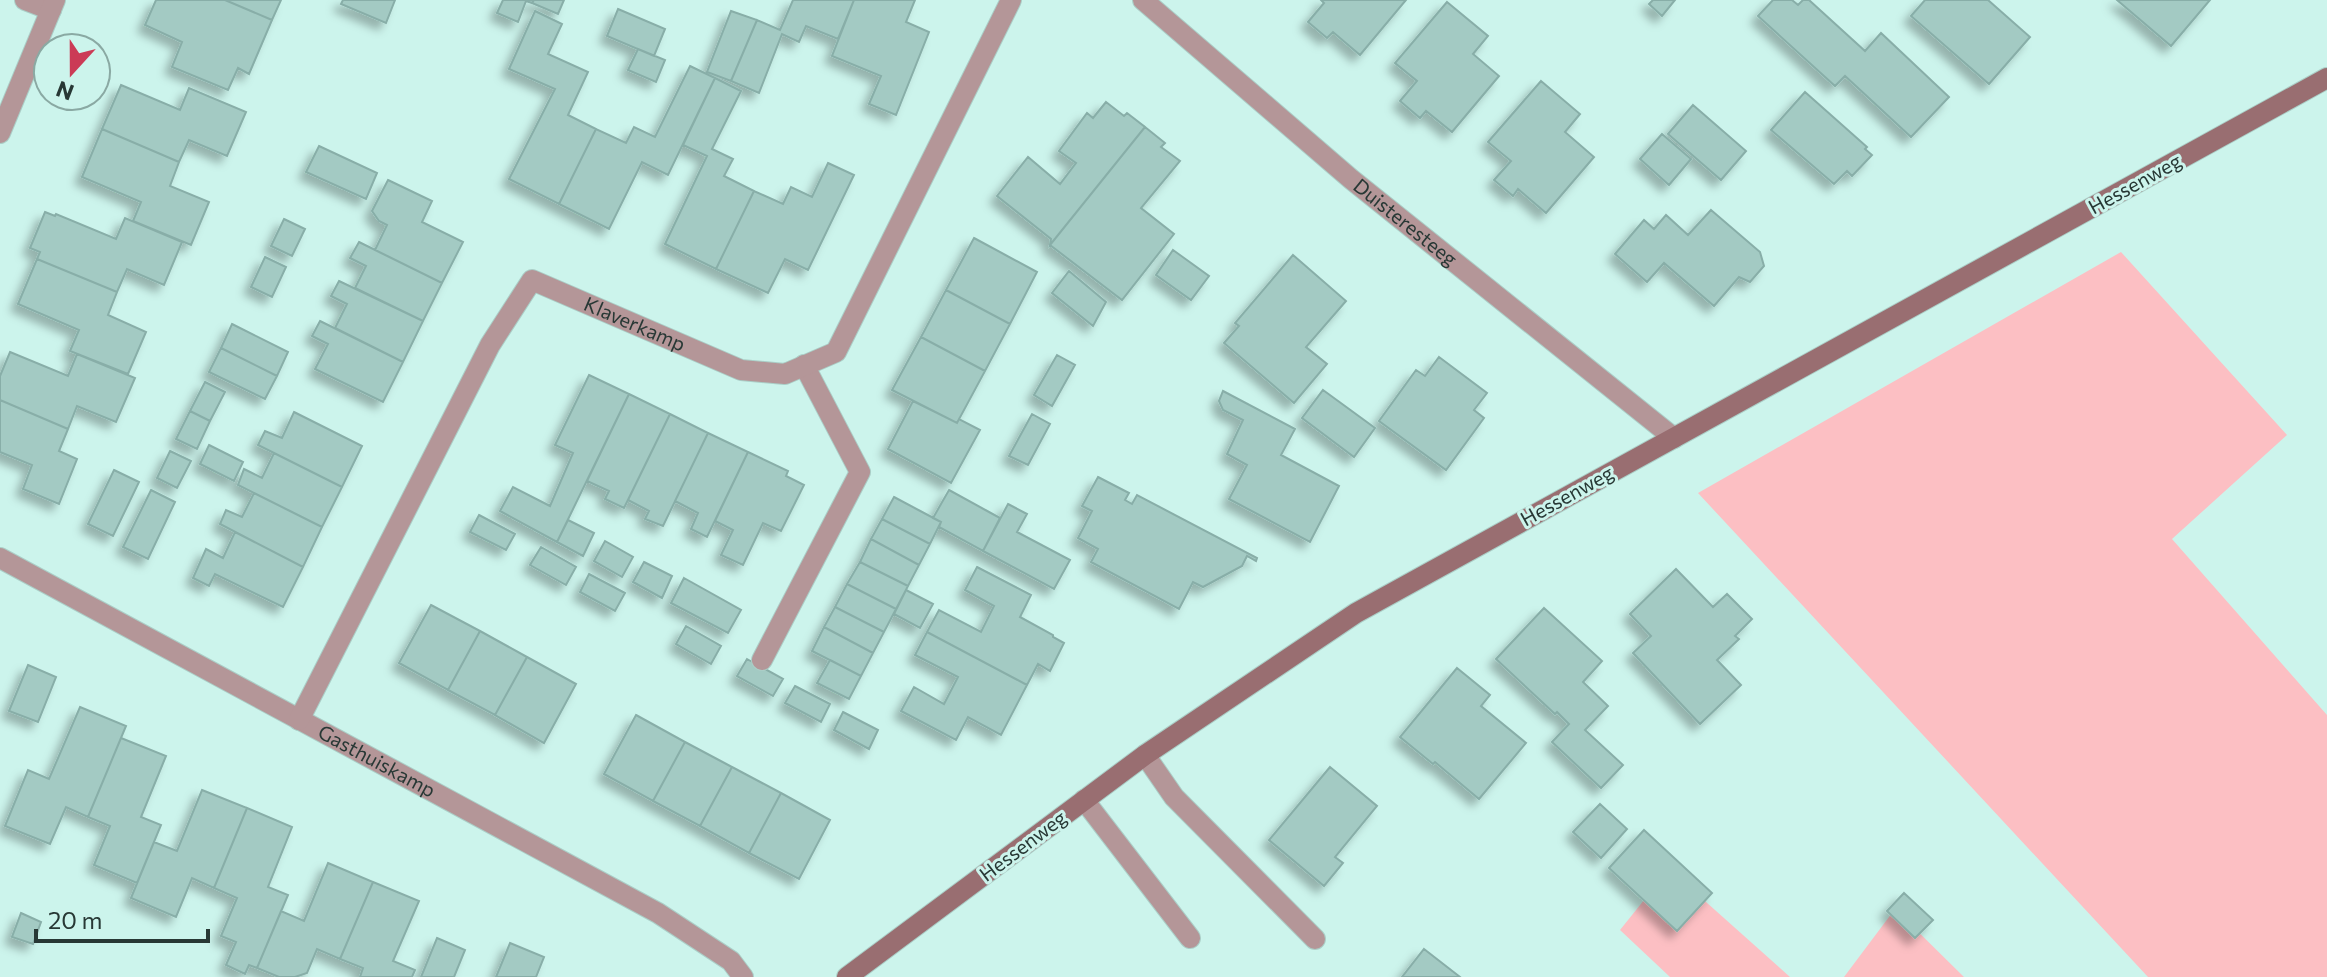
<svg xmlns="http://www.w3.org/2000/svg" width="2327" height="977" font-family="Commissioner,sans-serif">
	<defs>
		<filter id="shadow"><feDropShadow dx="-7" dy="7" stdDeviation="4" flood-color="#0004"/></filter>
	</defs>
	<rect width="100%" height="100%" fill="#ccf4ec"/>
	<!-- green -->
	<path fill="#fcbfc3" d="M2121,252L2287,435L2172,539L2327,715V977H2148L1698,493Z
		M1669,869L1790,977H1670L1620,930Z
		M1895,909L1964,977H1844Z"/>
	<!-- building -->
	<path fill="#a3cac3" stroke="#88aea8" stroke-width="2" filter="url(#shadow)" d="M156,0H225L272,20L249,74L238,68L228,90L172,67L182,42L145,25Z
		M225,0H281L272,20Z
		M343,0H395L386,23L341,4Z
		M503,0H534L532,3L526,1L518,22L497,13Z
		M534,0H564L558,14L532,3Z
		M793,0H854L838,39L806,26L799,42L782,34L759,93L731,81L757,20L780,30Z
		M854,0H915L906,22L929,32L896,115L869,104L881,76L832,56Z
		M1321,0H1406L1360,55L1333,32L1327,38L1308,22L1324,3Z
		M1653,0H1675L1662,16L1649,4Z
		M1773,0H1792L1798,5L1803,0H1809L1865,51L1881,33L1949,97L1911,137L1845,76L1835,86L1758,16Z
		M1925,0H1988L2030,37L1989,84L1911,16Z
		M2117,0H2210L2171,46Z
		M1447,2L1488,36L1473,54L1499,76L1452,132L1426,111L1420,118L1400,101L1417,81L1395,63Z
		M618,9L665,29L654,56L607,36Z
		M535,11L562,24L548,54L588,72L568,115L596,129L559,204L509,179L555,89L509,69Z
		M731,11L757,20L731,81L707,72Z
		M638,49L665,60L656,82L628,70Z
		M690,66L715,78L668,175L642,162L609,229L559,204L596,129L626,143L634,127L655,137Z
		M715,78L741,91L712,149L733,159L724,176L754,191L716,269L665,244L707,156L683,145Z
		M1541,81L1580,114L1565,132L1594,157L1546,213L1518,189L1513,196L1494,180L1511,161L1488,142Z
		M121,85L180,110L189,88L246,112L227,156L189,140L179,162L102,129Z
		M1805,92L1867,147L1865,149L1872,155L1852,176L1847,171L1834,184L1771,130Z
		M1106,102L1124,116L1127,113L1145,127L1050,245L1051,239L997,196L1028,157L1060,184L1076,163L1059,151L1087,113L1093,118Z
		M1693,105L1746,151L1721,180L1668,134Z
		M1145,127L1165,143L1161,147L1180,161L1141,208L1174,234L1122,300L1050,245Z
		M102,129L179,162L170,186L209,202L191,245L133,221L141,202L82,177Z
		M1662,134L1691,159L1669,185L1640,159Z
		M319,146L377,173L366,199L306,172Z
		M828,163L854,175L808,270L785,259L768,293L716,269L754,191L783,204L791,187L812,197Z
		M388,180L432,201L422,222L463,242L442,283L375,250L387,225L379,221L372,211Z
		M1711,210L1760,252L1764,266L1750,282L1739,277L1714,306L1664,263L1647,282L1615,254L1644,220L1654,229L1666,215L1688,235Z
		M45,212L55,216L56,214L116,239L125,218L182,242L164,285L127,269L117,292L37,259L40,252L30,248Z
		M284,219L305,229L292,256L271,246Z
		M974,238L1037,272L1010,324L946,290Z
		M359,242L442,283L423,321L355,288L366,266L350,258Z
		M1173,250L1209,276L1191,300L1156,275Z
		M1293,255L1346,301L1306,347L1327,364L1294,403L1224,343L1239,326L1235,323Z
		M265,257L286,267L272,297L251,287Z
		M37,259L117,292L108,315L146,332L128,374L70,351L79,330L18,304Z
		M1069,271L1106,302L1093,326L1052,293Z
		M339,281L423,321L403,362L335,328L347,304L331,296Z
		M946,290L1010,324L985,371L921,337Z
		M320,321L403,362L383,402L315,369L328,344L312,336Z
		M232,324L288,352L277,376L221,348Z
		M921,337L985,371L957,423L892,390Z
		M221,348L277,376L265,399L209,372Z
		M10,352L68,376L77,354L135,378L116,422L77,406L68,429L0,400V376Z
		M1057,355L1075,365L1052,406L1034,395Z
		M1439,357L1487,393L1474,410L1484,418L1446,470L1379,421L1416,370L1425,376Z
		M589,375L629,394L557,542L500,511L513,487L550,506L573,453L555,445Z
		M205,382L225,392L210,421L190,411Z
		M1323,390L1375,428L1354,457L1302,418Z
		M1223,391L1295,429L1281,455L1339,486L1310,542L1229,499L1247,465L1227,454L1243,420L1223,410L1219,401Z
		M629,394L670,414L624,508L605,499L609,491L587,481Z
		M0,400L68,429L59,451L77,459L59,504L23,489L32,465L0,452Z
		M913,401L957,423L959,419L980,430L951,483L888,449Z
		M190,411L210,421L197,449L176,439Z
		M294,412L362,446L342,487L258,445L265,431L282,438Z
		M670,414L708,433L663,526L645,519L649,511L628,500Z
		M1032,414L1050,424L1028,465L1009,456Z
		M708,433L748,452L707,537L691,529L698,513L675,501Z
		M209,445L243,462L234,481L200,464Z
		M170,451L191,461L177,488L157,478Z
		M748,452L788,471L786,476L804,485L781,531L763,523L743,565L721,555L733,530L715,521Z
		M274,453L342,487L322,527L238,485L244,469L262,478Z
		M114,470L139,482L113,536L88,524Z
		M1098,477L1129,493L1125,500L1132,504L1137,495L1257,558L1256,561L1247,556L1242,566L1203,587L1193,582L1179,609L1091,562L1098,549L1078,538L1092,511L1082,506Z
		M151,490L175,502L148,559L123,547Z
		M949,490L1000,518L983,551L939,527L941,522L933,518Z
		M254,493L322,527L303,567L220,524L226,510L242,517Z
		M894,497L941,522L930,544L882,519Z
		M1008,504L1027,514L1017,532L1070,560L1054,589L983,551Z
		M479,515L515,534L506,550L470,532Z
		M882,519L930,544L919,565L871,539Z
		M568,520L594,533L583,556L557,542Z
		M235,532L303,567L283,607L215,574L209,586L193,578L206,549L223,558Z
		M871,539L919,565L908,586L860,562Z
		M605,541L633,557L622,577L594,561Z
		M541,547L576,567L566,585L530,565Z
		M644,562L672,576L662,598L633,582Z
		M860,562L908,586L896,609L847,584Z
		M977,567L1031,595L1020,617L1053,635V637L1064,643L1050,671L1038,664L1027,685L927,632L939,610L981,632L994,606L965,590Z
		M1676,569L1713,607L1727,594L1752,619L1735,636L1739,639L1717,660L1741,685L1700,724L1633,653L1651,636L1630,614Z
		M589,574L625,593L615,611L580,592Z
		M684,578L741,610L728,633L671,603Z
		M847,584L896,609L884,632L835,607Z
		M906,590L933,604L920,628L894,614Z
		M431,605L480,631L448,690L399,663Z
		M835,607L884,632L873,653L824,627Z
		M1544,608L1602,661L1583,682L1608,706L1585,730L1623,765L1601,788L1552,742L1569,724L1557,712L1555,714L1496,659Z
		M686,626L721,646L711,664L676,644Z
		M824,627L873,653L861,676L812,651Z
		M480,631L527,657L495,715L448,690Z
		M927,632L1027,685L1001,735L968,717L956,740L901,711L914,687L944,704L958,677L915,655Z
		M527,657L576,684L544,743L495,715Z
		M747,659L783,679L773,696L737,676Z
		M830,660L861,676L849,699L817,683Z
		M28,665L56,677L38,722L9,711Z
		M1457,668L1490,695L1481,706L1526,743L1479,799L1435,762L1433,764L1400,737Z
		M795,686L830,704L821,722L785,703Z
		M80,707L126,726L88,817L66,807L50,844L5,826L28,770L49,779Z
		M843,712L878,730L869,749L834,730Z
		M636,715L685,742L653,801L604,774Z
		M121,738L166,756L141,817L161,825L137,883L94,865L110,826L88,817Z
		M685,742L732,767L700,826L653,801Z
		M732,767L781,793L749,853L700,826Z
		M1330,767L1377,806L1335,857L1343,863L1324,886L1269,840Z
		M202,790L247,808L214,888L192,878L176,917L131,898L154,842L177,851Z
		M781,793L830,820L799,879L749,853Z
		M1600,804L1627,829L1601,858L1573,832Z
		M247,808L292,827L268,887L288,895L257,968L249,965L245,974L226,965L236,942L221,936L237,898L214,888Z
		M1644,830L1712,893L1677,931L1609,868Z
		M328,863L373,882L340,959L317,949L307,973L295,977H279L257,968L281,911L304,921Z
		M373,882L419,901L393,961L415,970L412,977H360L363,968L340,959Z
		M1904,893L1933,920L1915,938L1887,911Z
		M21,913L41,922L33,944L12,937Z
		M437,938L465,950L454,977H421Z
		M510,943L544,957L536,977H496Z
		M1424,949L1460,977H1402Z"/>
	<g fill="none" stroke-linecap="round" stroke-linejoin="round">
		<!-- lane casing -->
		<g stroke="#abcec7" stroke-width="22">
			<path id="lane" d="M762,660L860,472L804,365
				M1145,755L1174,797L1315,939
				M1084,800L1190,938"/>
		</g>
		<!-- street casing -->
		<g stroke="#abcec7" stroke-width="22">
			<g id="street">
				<path d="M25,0L51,10"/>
				<path id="s1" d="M1143,0L1351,179L1674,438"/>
				<path d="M0,133L55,0"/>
				<path id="s2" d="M0,558L658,913L731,961L743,977"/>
				<path id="s3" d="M299,720L490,345L532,280L741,370L785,374L836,352L1011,0"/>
			</g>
		</g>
		<!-- secondary casing -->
		<g stroke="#abcec7" stroke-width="22">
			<path id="secondary" d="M847,977L1145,755L1356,613L2327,78"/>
		</g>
		<!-- lane -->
		<use href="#lane" stroke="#b49698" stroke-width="20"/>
		<!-- street -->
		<use href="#street" stroke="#b49698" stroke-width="20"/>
		<!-- secondary -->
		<use href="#secondary" stroke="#996e71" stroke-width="20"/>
	</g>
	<g text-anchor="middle" stroke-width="6" stroke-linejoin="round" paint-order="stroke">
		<!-- street labels -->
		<g font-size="20" fill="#283835" stroke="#ccf4ec">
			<text transform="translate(2135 184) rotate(-29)" y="7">Hessenweg</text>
			<text dy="7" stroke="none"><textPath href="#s1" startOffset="344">Duisteresteeg</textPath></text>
			<text dy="7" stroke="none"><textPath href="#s3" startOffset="610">Klaverkamp</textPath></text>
			<text transform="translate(1567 496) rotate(-29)" y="7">Hessenweg</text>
			<text dy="7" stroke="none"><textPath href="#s2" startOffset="428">Gasthuiskamp</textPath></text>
			<text transform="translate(1023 846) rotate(-37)" y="7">Hessenweg</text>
		</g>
	</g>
	<!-- north arrow -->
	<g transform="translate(72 72) rotate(201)"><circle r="38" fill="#ccf4ec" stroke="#8aa9a3" stroke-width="2"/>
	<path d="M0-6L14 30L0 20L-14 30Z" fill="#cb3b56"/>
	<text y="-12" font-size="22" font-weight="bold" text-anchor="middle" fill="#283835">N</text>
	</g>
	<!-- scale -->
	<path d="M36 929v12h172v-12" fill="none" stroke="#283835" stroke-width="4"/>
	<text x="48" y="929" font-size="24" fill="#283835" stroke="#ccf4ec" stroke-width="6" paint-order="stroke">20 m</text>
</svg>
